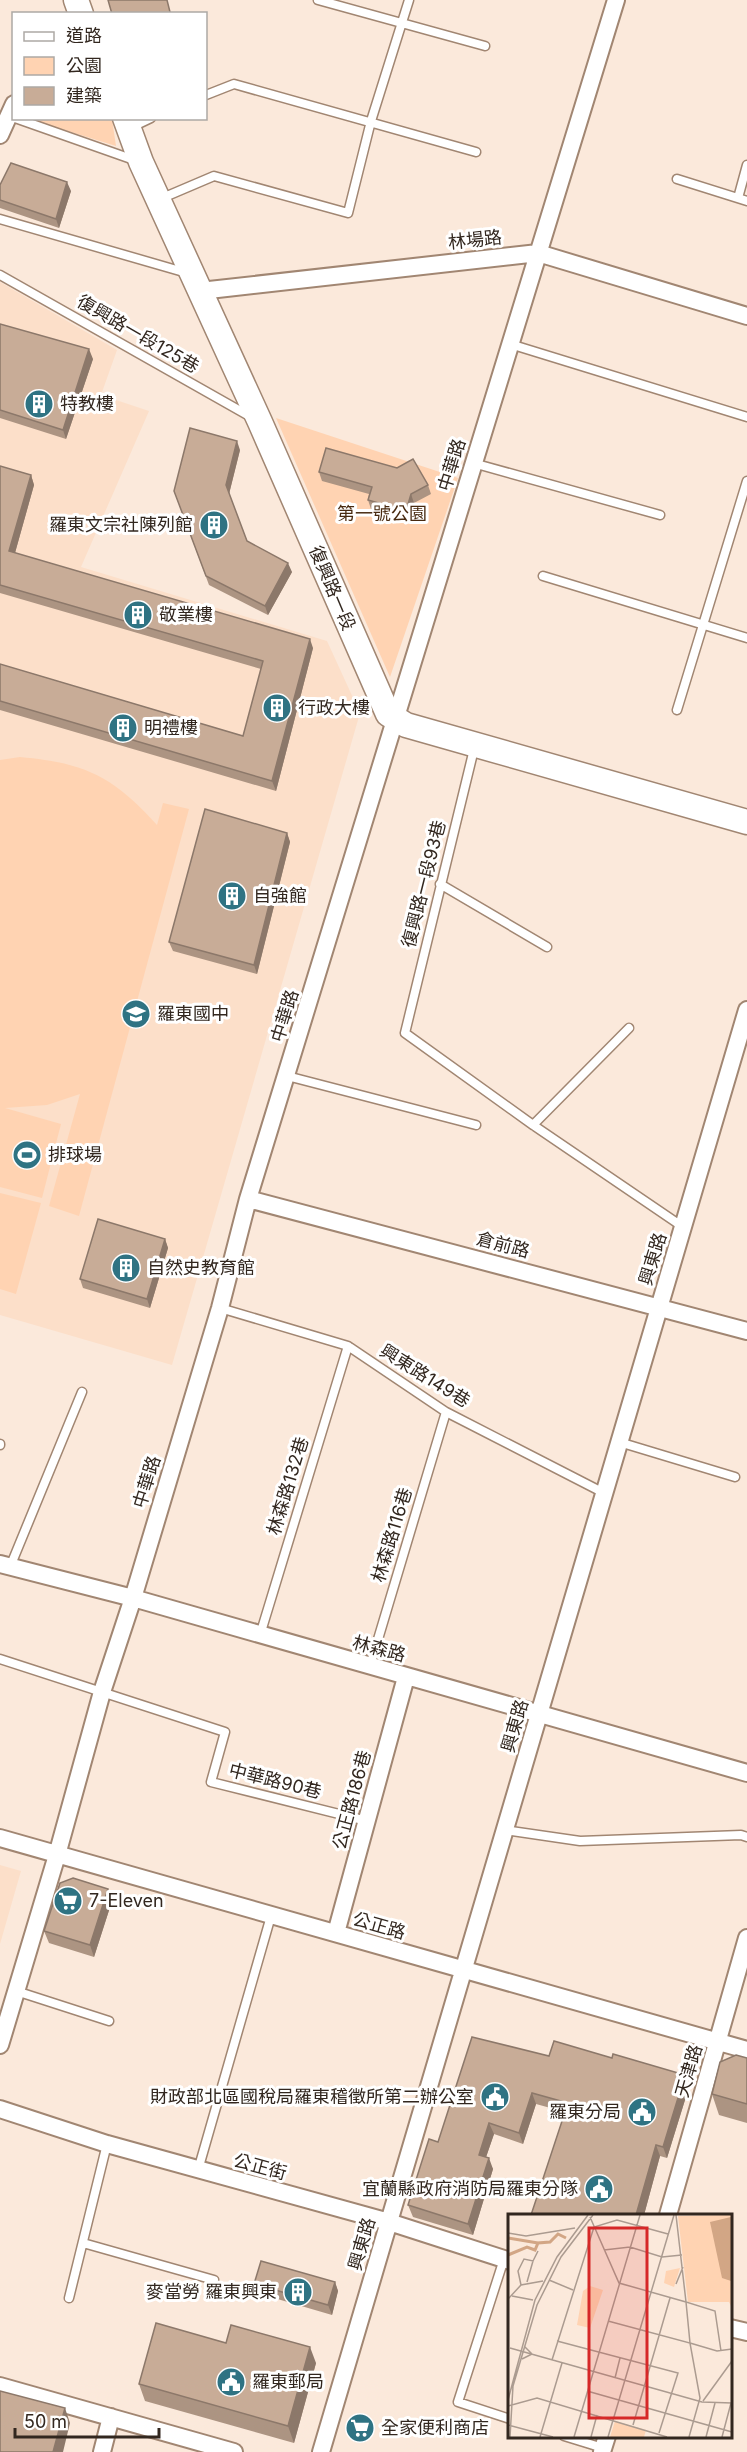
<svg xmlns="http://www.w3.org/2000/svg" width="747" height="2452" font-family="Inter,'Noto Sans TC',sans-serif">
	<rect width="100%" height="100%" fill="#fbe9db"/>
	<!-- built -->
	<path fill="#fcdfc9" d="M0,282L117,350L101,395L149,411L81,567L327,641L360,713L172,1365L0,1315Z
		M0,1865L21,1871L0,1944Z"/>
	<!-- green -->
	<path fill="#ffd3b2" d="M29,119H112L116,146Z
		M276,418L458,478L390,677Z
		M20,757C85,763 113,776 157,825L163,803L189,809L79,1216L49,1206L80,1094L47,1105L5,1108L61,1124L42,1198L0,1187V760Z
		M0,1193L41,1203L16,1294L0,1289Z"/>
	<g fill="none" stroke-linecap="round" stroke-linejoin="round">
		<!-- service casing -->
		<g stroke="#a18672" stroke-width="11">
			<path id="service" d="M318,0L485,46
				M206,95L234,84L476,152
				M15,118L137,161
				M130,128L151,118
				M677,179L747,201
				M738,198L747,165
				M160,199L214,176L348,213L371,121L409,0
				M0,219L187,273
				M0,275L251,417
				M510,344L747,417
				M473,463L660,515
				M543,576L747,638
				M677,710L747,481
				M475,745L405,1033L533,1125L683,1227
				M440,884L547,947
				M287,1076L476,1125
				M533,1125L629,1028
				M220,1308L348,1346L446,1412L604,1493
				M619,1442L735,1477
				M0,1444V1445
				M10,1567L82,1392
				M260,1635L348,1346
				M0,1659L225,1732L211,1782L367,1821
				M370,1666L446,1412
				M505,1830L580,1841L741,1835L747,1837
				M16,1991L109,2021
				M198,2170L271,1916
				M83,2243L214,2280
				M504,2259L458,2402L510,2419
				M69,2298L107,2144
				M564,2436L603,2448"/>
		</g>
		<!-- minor casing -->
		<g stroke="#a18672" stroke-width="20">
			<path id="minor" d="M0,135L14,104
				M200,291L538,253L747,316
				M248,1199L747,1331
				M0,1564L133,1598L747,1773
				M0,1838L747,2050
				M336,1933L406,1677
				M0,2045L57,1855L102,1692L133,1598L220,1308L248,1199L616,0
				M0,2109L107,2144L389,2222L510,2261
				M668,2215L747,1938
				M730,2328L747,2332
				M0,2386L234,2452
				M102,2452L111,2417
				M321,2452L747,1010
				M602,2452L607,2436"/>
		</g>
		<!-- secondary casing -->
		<g stroke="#a18672" stroke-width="27">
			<path id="secondary" d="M76,0L81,14
				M125,118L141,162L260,422L388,714L406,725L747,822"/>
		</g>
		<!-- service -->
		<use href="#service" stroke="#fff" stroke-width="8"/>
		<!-- minor -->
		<use href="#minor" stroke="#fff" stroke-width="16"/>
		<!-- secondary -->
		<use href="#secondary" stroke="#fff" stroke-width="24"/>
	</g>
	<!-- wall -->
	<path fill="#ac9482" d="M0,185L71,191L59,228L0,208Z
		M0,324L93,359L66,439L0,418Z
		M240,450L229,494L247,541L292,572L268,615L209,585L174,491Z
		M0,466L31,475L34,485L15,553L313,648L276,791L0,710V664L243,736L261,669L0,593Z
		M319,472L428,485L431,494L414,503L410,520L371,509L368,500L369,494L322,481Z
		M287,833L290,842L257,974L173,951L169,942Z
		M165,1239L168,1248L150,1308L83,1288L80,1279Z
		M112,1901L94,1957L49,1943L44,1931Z
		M549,2056L612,2058L685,2075L689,2087L667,2158L660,2156L644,2215H531L565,2112L536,2104L523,2144L494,2134L486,2157L493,2169L473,2235L413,2217L408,2205L438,2142Z
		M747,2058V2123L719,2115L712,2094Z
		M335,2282L338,2291L332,2315L257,2293L254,2284Z
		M226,2343L316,2363L294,2443L145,2401L139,2384Z"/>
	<!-- shaded-wall -->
	<path fill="#8c786a" d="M67,182L71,191L59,228L56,219Z
		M89,349L93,359L66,439L63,430Z
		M237,441L240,450L229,494L226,485Z
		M31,475L34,485L13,560L9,551Z
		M411,494L414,503L410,520L406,511Z
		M288,563L292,572L268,615L265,606Z
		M310,639L313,648L276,791L272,781Z
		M287,833L290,842L257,974L254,965Z
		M165,1239L168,1248L150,1308L147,1299Z
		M108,1889L112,1901L94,1957L90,1945Z
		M685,2075L689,2087L667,2158L663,2147Z
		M532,2093L536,2104L523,2144L519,2133Z
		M489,2123L494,2134L483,2166L479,2155Z
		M656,2145L660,2156L644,2215H636Z
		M489,2158L493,2169L473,2235L468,2224Z
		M335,2282L338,2291L332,2315L328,2305Z
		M310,2347L316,2363L294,2443L288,2426Z
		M65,2408L70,2423L63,2452H53Z"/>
	<!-- building -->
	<path fill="#c8ac97" stroke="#8c786a" stroke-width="1.5" d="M108,0H167L170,12L168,14H112Z
		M11,163L67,182L56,219L0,200V185Z
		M0,324L89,349L63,430L0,410Z
		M190,428L237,441L226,485L247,541L288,563L265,606L206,576L174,491Z
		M326,448L397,468L413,459L428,485L411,494L406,511L368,500L372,487L319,472Z
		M0,466L31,475L9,551L310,639L272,781L0,701V664L243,736L263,661L0,585Z
		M205,809L287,833L254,965L169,942Z
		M98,1219L165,1239L147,1299L80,1279Z
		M73,1878L108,1889L90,1945L44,1931L60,1883Z
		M472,2037L549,2056L554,2041L612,2058L613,2054L685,2075L663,2147L656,2145L636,2215H531L568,2103L532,2093L519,2133L489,2123L479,2155L489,2158L468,2224L408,2205L429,2139L438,2142Z
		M736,2055L747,2058V2104L712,2094L720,2062Z
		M261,2261L335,2282L328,2305L254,2284Z
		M156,2323L226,2343L231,2325L310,2347L288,2426L139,2384Z
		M0,2391L65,2408L53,2452H0Z"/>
	<!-- icons -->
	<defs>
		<g id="building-disc" transform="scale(1.5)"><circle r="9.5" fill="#2f7383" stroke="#fff"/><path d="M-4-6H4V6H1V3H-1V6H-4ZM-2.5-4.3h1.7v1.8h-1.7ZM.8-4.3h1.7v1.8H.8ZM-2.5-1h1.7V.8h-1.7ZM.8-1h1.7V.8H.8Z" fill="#fff"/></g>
		<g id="school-disc" transform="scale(1.5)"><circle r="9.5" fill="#2f7383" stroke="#fff"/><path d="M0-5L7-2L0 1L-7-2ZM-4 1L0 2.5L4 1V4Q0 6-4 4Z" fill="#fff"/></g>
		<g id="stadium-disc" transform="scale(1.5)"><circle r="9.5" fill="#2f7383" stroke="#fff"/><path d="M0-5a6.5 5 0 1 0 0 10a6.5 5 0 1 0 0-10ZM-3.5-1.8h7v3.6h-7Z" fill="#fff"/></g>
		<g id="supermarket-disc" transform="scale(1.5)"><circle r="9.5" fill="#2f7383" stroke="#fff"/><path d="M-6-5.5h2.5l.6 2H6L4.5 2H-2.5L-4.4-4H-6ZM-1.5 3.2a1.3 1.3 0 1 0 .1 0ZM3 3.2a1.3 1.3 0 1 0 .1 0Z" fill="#fff"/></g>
		<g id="civic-disc" transform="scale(1.5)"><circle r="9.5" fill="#2f7383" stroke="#fff"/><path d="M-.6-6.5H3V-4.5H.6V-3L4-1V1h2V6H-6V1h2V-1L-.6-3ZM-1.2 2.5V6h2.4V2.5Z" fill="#fff"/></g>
	</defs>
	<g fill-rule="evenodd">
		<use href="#building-disc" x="39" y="404"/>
		<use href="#building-disc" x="214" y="525"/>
		<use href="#building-disc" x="138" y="615"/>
		<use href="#building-disc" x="277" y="708"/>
		<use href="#building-disc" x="123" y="728"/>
		<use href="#building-disc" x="232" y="896"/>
		<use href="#school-disc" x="136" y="1014"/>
		<use href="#stadium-disc" x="27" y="1155"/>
		<use href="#building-disc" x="126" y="1268"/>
		<use href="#supermarket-disc" x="68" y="1901"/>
		<use href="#civic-disc" x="495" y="2097"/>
		<use href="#civic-disc" x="642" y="2112"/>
		<use href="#civic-disc" x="599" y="2189"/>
		<use href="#building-disc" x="298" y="2292"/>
		<use href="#civic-disc" x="231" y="2382"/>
		<use href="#supermarket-disc" x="360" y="2428"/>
	</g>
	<g text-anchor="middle" stroke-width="6" stroke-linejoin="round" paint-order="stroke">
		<!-- street labels -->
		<g font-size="18" fill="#32271f" stroke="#fff">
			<text transform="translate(475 240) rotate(-6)" y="6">林場路</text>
			<text transform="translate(138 334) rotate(30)" y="6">復興路一段125巷</text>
			<text transform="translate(452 465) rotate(-73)" y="6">中華路</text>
			<text transform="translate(332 588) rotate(67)" y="6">復興路一段</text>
			<text transform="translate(424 884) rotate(-76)" y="6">復興路一段93巷</text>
			<text transform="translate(285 1016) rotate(-73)" y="6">中華路</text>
			<text transform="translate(503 1245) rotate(15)" y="6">倉前路</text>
			<text transform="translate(653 1259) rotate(-73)" y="6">興東路</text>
			<text transform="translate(425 1376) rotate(32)" y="6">興東路149巷</text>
			<text transform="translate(147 1482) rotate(-73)" y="6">中華路</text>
			<text transform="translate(288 1486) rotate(-73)" y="6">林森路132巷</text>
			<text transform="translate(392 1535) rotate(-73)" y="6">林森路116巷</text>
			<text transform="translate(379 1649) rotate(15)" y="6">林森路</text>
			<text transform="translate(515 1726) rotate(-74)" y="6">興東路</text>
			<text transform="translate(275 1781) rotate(14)" y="6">中華路90巷</text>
			<text transform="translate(352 1800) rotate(-75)" y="6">公正路186巷</text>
			<text transform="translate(379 1926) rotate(16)" y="6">公正路</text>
			<text transform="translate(689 2071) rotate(-74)" y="6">天津路</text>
			<text transform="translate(260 2167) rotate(15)" y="6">公正街</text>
			<text transform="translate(362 2244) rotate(-74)" y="6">興東路</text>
		</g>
		<!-- poi labels -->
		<g font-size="18" fill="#32271f" stroke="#fff" text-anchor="start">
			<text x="60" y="410">特教樓</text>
			<text x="193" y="531" text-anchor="end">羅東文宗社陳列館</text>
			<text x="159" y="621">敬業樓</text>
			<text x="298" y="714">行政大樓</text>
			<text x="144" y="734">明禮樓</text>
			<text x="253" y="902">自強館</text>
			<text x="157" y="1020">羅東國中</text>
			<text x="48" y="1161">排球場</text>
			<text x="147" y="1274">自然史教育館</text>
			<text x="89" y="1907">7-Eleven</text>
			<text x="474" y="2103" text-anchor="end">財政部北區國稅局羅東稽徵所第二辦公室</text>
			<text x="621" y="2118" text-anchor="end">羅東分局</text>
			<text x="578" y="2195" text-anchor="end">宜蘭縣政府消防局羅東分隊</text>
			<text x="277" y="2298" text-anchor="end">麥當勞 羅東興東</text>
			<text x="252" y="2388">羅東郵局</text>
			<text x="381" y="2434">全家便利商店</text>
		</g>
		<!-- park labels -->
		<g font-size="18" fill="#482a10" stroke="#fff">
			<text x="382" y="520">第一號公園</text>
		</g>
	</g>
	<!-- overview -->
	<g transform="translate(508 2214)">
		<rect width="224" height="224" fill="#fbe9db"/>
		<path d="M223,1V92L221,88H180L170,2ZM172,54L166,73L156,69L158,57ZM82,72L95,76L82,114L69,111L75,77ZM107,207L138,216L136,223H102Z" fill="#ffd3b2"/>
		<path d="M223,3H224L223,67L214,64L202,8Z" fill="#d2a685"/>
		<path fill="none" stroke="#d2a685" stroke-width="3" d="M0,24L30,29M0,41L19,33L27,36L30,29L42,28L50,20L58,24"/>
		<path fill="none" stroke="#ab9b90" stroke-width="1.5" d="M168,1L178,88L207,97L213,137M82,3L111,69L178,88M0,19L18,22L67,14M96,36L122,33L154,43L174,41M41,66L65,76M19,68L25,47M168,70L175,53M13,71L10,57L16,45L25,47L30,37M4,82L25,86M0,85L13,71L35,67M178,88L182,129M100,107L182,129L192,184L181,223M49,127L170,159L151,219M182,129L209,137L224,135M2,134L194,188L224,189M14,145L24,140L17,133M44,146L86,13L109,6L160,20M107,164L112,144M79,177L224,218M0,186L27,86L49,43L80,1M195,187L224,147M0,192L29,184L159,223M0,211L45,223M125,211L162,84M2,223L5,172L29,91L53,43L85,1M32,223L54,149M66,223L132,1M83,223L89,201M100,223L166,1M198,223L207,189M214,223L223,189"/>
		<path fill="#d62828" fill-opacity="0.15" stroke="#d62828" stroke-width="3" d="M81,14H139V204H81Z"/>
		<rect width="224" height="224" fill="none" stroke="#32271f" stroke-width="3"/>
	</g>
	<!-- legend -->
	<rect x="12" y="12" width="195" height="108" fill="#ffffff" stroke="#ada9a5" stroke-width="1.5"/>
	<rect x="24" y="32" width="30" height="9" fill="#ffffff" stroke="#ada9a5" stroke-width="1.5"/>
	<text x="66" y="42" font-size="18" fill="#32271f">道路</text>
	<rect x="24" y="57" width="30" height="18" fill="#ffd3b2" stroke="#ada9a5" stroke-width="1.5"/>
	<text x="66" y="72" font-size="18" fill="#32271f">公園</text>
	<rect x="24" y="87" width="30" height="18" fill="#c8ac97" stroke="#ada9a5" stroke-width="1.5"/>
	<text x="66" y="102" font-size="18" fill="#32271f">建築</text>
	<!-- scale -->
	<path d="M15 2428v9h144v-9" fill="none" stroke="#32271f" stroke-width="3"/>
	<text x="24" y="2428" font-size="18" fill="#32271f" stroke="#ffffff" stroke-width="4.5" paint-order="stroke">50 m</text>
</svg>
